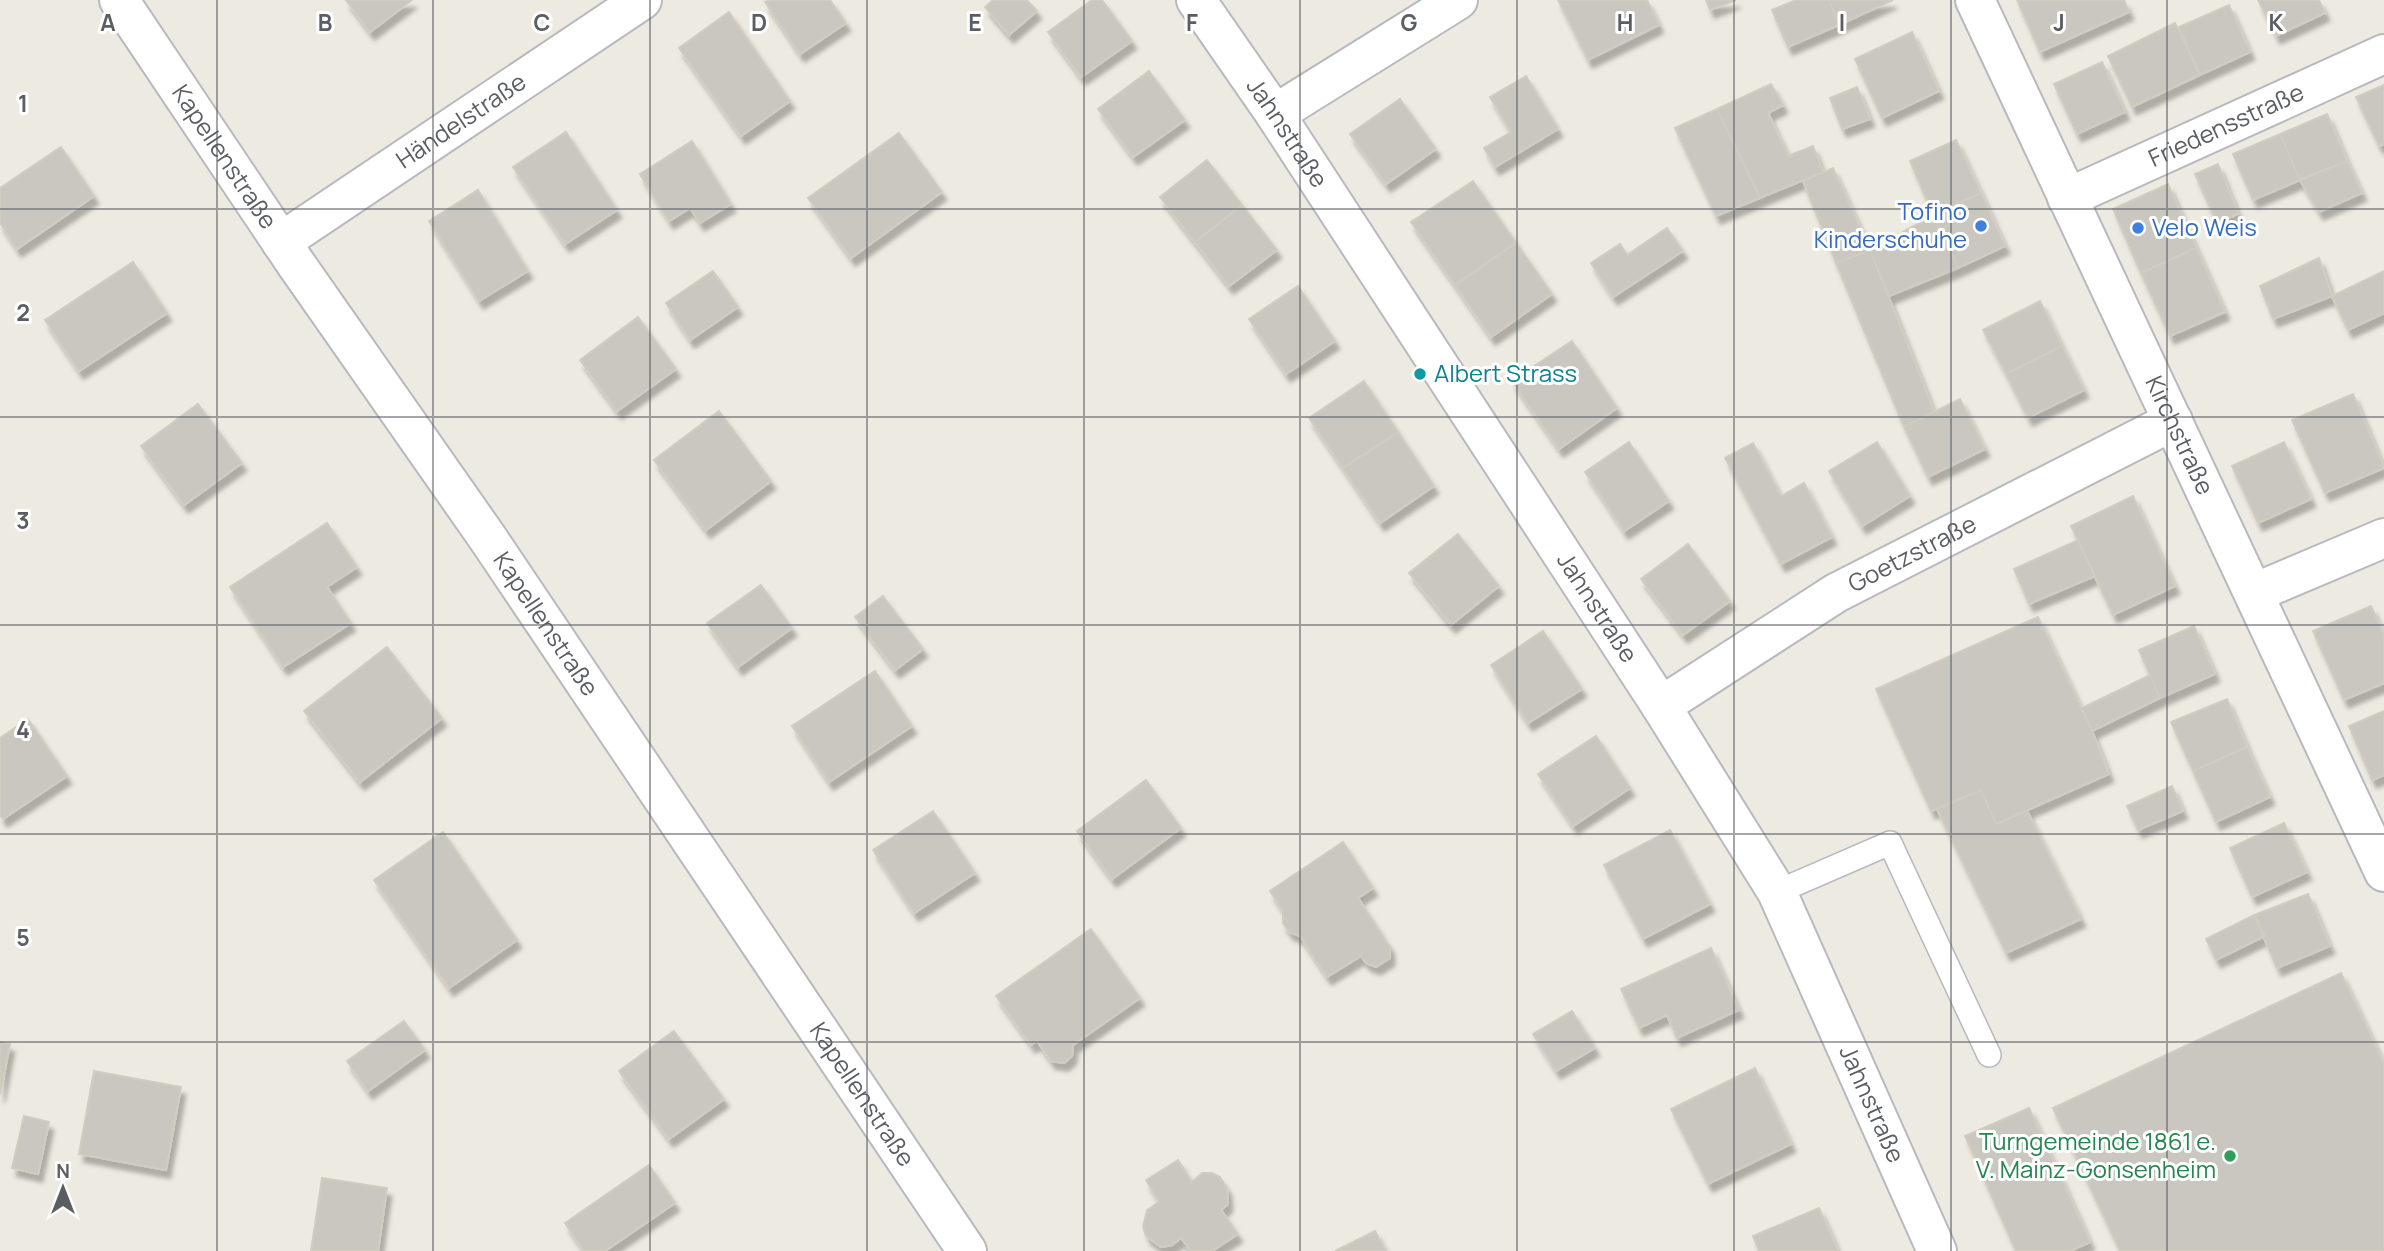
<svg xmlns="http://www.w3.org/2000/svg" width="2384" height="1251" font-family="Manrope,sans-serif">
	<defs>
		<filter id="shadow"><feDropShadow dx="4.5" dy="8" stdDeviation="2" flood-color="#0004"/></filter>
	</defs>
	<rect width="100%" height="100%" fill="#edebe1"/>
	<!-- building -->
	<path fill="#cac7c0" stroke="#d1ccc0" stroke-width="2" filter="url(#shadow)" d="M346,0H412L370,32Z
		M769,0H830L846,23L800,54L765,2Z
		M993,0H1027L1037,11L1009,35L985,7Z
		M1092,0H1102L1132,41L1081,77L1048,32Z
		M1558,0H1647L1659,25L1588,60Z
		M1706,0H1736L1710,10Z
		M1796,0H1829L1839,25L1788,47L1772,10Z
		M1829,0H1893L1839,25Z
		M2017,0H2124L2129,12L2040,52Z
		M2258,0H2319L2325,13L2276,36Z
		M2229,5L2250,52L2200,75L2179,27Z
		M729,12L790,101L741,136L679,48Z
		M2175,23L2200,75L2132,107L2108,56Z
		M1912,32L1939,91L1882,118L1855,59Z
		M2102,62L2125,112L2077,134L2054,84Z
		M1149,71L1185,120L1133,157L1098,109Z
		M1526,76L1558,129L1495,167L1484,148L1511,132L1490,97Z
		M1771,84L1783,105L1768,113L1788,156L1813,146L1823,172L1760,198L1717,109Z
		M2384,85V144L2379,146L2356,97Z
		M1857,87L1870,119L1842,129L1830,98Z
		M1400,99L1436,149L1386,184L1350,134Z
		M1717,109L1760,198L1716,216L1675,128Z
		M2327,114L2347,161L2300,180L2280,134Z
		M566,132L617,210L565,244L513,167Z
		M899,133L942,192L851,258L808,198Z
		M2280,134L2300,180L2253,200L2233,154Z
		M1956,140L1981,193L1933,215L1910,161Z
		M692,141L731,204L700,223L690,208L669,221L640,174Z
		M61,147L94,196L17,249L0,223V188Z
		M1207,160L1242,205L1195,242L1160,197Z
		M2347,161L2362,193L2319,212L2300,180Z
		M2218,164L2238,214L2217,223L2195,174Z
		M1833,168L1870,250L1836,263L1803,181Z
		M1473,181L1516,243L1455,285L1411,222Z
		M2168,184L2196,248L2141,273L2113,209Z
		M478,190L528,271L479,301L429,221Z
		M1981,193L2005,246L1958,268L1933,215Z
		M1242,205L1277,250L1229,286L1195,242Z
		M1934,215L1958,268L1889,296L1870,250Z
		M1667,228L1683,251L1613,297L1591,263L1620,244L1627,255Z
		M1516,243L1552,294L1491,337L1455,285Z
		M2196,248L2225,312L2170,336L2141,273Z
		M1870,250L1934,412L1904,427L1836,263Z
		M2319,258L2332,296L2273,319L2260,286Z
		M133,262L167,313L79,371L45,320Z
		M713,271L738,307L690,340L666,303Z
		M2384,271V313L2348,330L2332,296Z
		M1298,286L1335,341L1286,374L1249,319Z
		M2040,301L2062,346L2006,374L1983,330Z
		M638,317L676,369L617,411L580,360Z
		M1572,341L1617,408L1559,449L1512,381Z
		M2062,346L2084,390L2028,418L2006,374Z
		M1364,381L1398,432L1343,468L1309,418Z
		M2353,394L2384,468L2325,493L2292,420Z
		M1960,399L1985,449L1928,477L1904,427Z
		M198,404L242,463L184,505L141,446Z
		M719,411L771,481L706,530L654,460Z
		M1398,432L1434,486L1380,523L1343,468Z
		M1629,442L1669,501L1624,531L1585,472Z
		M1877,442L1910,496L1862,526L1829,471Z
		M2284,442L2311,499L2258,523L2232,466Z
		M1753,443L1781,496L1804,483L1832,537L1781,564L1725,458Z
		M2133,496L2175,586L2113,615L2071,526Z
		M327,523L357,567L327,587L351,623L283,667L230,587Z
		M1458,534L1499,586L1451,625L1409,573Z
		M2078,540L2095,576L2029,604L2014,569Z
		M1688,544L1730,601L1683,635L1641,579Z
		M761,585L792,628L738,667L707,623Z
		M883,596L923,649L895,670L855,617Z
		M2371,606L2384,635V683L2344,700L2313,631Z
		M2038,617L2092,731L2109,774L1996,824L1981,790L1931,811L1876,689Z
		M2194,626L2215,674L2160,698L2139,650Z
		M1543,631L1582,689L1528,723L1491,665Z
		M387,647L442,718L360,782L304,711Z
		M875,671L912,726L829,782L792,726Z
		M2150,675L2160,698L2092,731L2082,708Z
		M2227,699L2247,747L2193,771L2171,722Z
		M2384,711V775L2372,780L2349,726Z
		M28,719L67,776L3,819L0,815V738Z
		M1596,736L1630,788L1573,826L1538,774Z
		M2247,747L2270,797L2216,822L2193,771Z
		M1146,780L1181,828L1112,879L1077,831Z
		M2172,786L2183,811L2138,830L2127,806Z
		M1981,790L1996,824L2027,811L2081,919L2006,953L1937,809Z
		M933,811L975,873L914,913L873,850Z
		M2284,823L2307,872L2252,897L2230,848Z
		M1670,830L1710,904L1643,939L1604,865Z
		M443,832L517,940L449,988L374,880Z
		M1343,842L1373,888L1358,898L1390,947V958L1376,967L1366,963L1361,956L1327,977L1300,936L1289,932L1283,923V911L1270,891Z
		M2308,894L2330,946L2277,968L2254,915Z
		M2254,915L2265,936L2216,960L2206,939Z
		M1091,929L1140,998L1073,1045L1072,1056L1064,1063L1051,1061L1037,1041L1031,1045L996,996Z
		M1711,948L1739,1010L1677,1038L1667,1015L1639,1028L1621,989Z
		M2341,973L2384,1064V1251H2120L2053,1108Z
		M1572,1011L1595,1048L1556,1071L1533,1034Z
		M404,1021L425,1050L368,1091L347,1061Z
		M674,1031L724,1099L669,1139L619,1071Z
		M0,1042L10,1044L0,1095Z
		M1755,1068L1791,1144L1708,1184L1671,1109Z
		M94,1071L181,1087L166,1170L79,1154Z
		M2029,1108L2090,1242L2070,1251H2016L1965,1136Z
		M24,1116L49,1122L38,1174L12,1168Z
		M1178,1160L1192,1182L1202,1173H1212L1220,1177L1227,1188L1228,1204L1221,1210L1238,1234L1212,1251H1191L1181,1238L1172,1245L1161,1247L1146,1236L1143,1227L1147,1210L1159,1202L1146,1180Z
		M649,1165L675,1203L605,1251H584L565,1223Z
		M322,1178L387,1188L378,1251H311Z
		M1819,1208L1838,1251H1759L1753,1236Z
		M1375,1231L1386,1251H1335Z"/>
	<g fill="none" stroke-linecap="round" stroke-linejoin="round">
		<!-- service casing -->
		<g stroke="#b7b9be" stroke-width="26">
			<path id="service" d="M1777,892L1890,843L1989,1055"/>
		</g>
		<!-- minor casing -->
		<g stroke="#b7b9be" stroke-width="42">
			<g id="minor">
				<path id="s1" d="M119,0L296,264L489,540L967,1251"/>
				<path id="s2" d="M1196,0L1275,114L1661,706L1777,892L1937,1251"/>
				<path id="s3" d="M1975,0L2384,872"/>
				<path d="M1275,114L1458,0"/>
				<path id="s4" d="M2067,198L2384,54"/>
				<path id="s5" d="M281,242L642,0"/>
				<path d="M2254,593L2384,538"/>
				<path id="s6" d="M1661,706L1836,593L2173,421"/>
			</g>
		</g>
		<!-- service -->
		<use href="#service" stroke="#fff" stroke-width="23"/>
		<!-- minor -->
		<use href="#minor" stroke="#fff" stroke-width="38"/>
	</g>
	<!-- grid -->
	<path fill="none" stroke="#5a5d62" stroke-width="2" stroke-opacity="0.55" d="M217,0V1251M433,0V1251M650,0V1251M867,0V1251M1084,0V1251M1300,0V1251M1517,0V1251M1734,0V1251M1951,0V1251M2167,0V1251M0,209H2384M0,417H2384M0,625H2384M0,834H2384M0,1042H2384"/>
	<!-- markers -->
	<g fill="#3f7fe0" stroke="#fff" stroke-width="2.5">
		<circle cx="1981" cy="226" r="7"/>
		<circle cx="2138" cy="228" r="7"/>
	</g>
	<circle fill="#0f9aa8" stroke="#fff" stroke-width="2.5" cx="1420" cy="374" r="7"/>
	<circle fill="#2e9e5b" stroke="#fff" stroke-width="2.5" cx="2230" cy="1156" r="7"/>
	<g text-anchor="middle" stroke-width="6" stroke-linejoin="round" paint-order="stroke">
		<!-- street labels -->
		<g font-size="24" fill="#5a5d62" stroke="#fff">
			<text dy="8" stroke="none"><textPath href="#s5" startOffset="217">Händelstraße</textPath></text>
			<text dy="8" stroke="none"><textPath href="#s4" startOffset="175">Friedensstraße</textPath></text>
			<text dy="8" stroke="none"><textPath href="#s2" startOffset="161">Jahnstraße</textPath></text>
			<text dy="8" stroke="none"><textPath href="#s1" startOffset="189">Kapellenstraße</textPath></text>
			<text dy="8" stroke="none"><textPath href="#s3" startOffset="481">Kirchstraße</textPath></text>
			<text dy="8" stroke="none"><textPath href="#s6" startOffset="294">Goetzstraße</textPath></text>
			<text dy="8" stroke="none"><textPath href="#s2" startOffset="728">Jahnstraße</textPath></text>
			<text dy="8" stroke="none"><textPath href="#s1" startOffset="756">Kapellenstraße</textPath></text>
			<text dy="8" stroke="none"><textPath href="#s1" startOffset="1323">Kapellenstraße</textPath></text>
			<text dy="8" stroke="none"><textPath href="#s2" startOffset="1297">Jahnstraße</textPath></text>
		</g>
		<!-- shop labels -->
		<g font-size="24" fill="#366cbe" stroke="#fff" text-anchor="end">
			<text x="1967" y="220">Tofino<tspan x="1967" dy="28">Kinderschuhe</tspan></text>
			<text x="2152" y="236" text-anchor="start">Velo Weis</text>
		</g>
		<!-- culture labels -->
		<g font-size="24" fill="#0d838f" stroke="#fff" text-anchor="start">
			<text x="1434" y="382">Albert Strass</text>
		</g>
		<!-- leisure labels -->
		<g font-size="24" fill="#27864d" stroke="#fff" text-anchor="end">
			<text x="2216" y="1150">Turngemeinde 1861 e.<tspan x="2216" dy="28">V. Mainz-Gonsenheim</tspan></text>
		</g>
	</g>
	<g font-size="23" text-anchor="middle" font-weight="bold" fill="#5a5d62" stroke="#fff" stroke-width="6" stroke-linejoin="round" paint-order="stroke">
		<text x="108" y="31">A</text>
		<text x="325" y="31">B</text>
		<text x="542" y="31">C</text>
		<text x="759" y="31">D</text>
		<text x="975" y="31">E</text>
		<text x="1192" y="31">F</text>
		<text x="1409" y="31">G</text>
		<text x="1625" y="31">H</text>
		<text x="1842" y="31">I</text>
		<text x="2059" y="31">J</text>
		<text x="2276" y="31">K</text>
		<text x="23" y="112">1</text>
		<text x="23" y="321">2</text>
		<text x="23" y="529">3</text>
		<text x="23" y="738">4</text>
		<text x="23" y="946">5</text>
	</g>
	<!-- north arrow -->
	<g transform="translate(63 1188)" stroke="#ffffff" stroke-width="5" paint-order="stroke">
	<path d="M0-5L12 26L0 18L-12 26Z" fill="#5a5d62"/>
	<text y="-10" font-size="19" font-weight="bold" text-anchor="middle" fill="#5a5d62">N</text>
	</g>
</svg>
